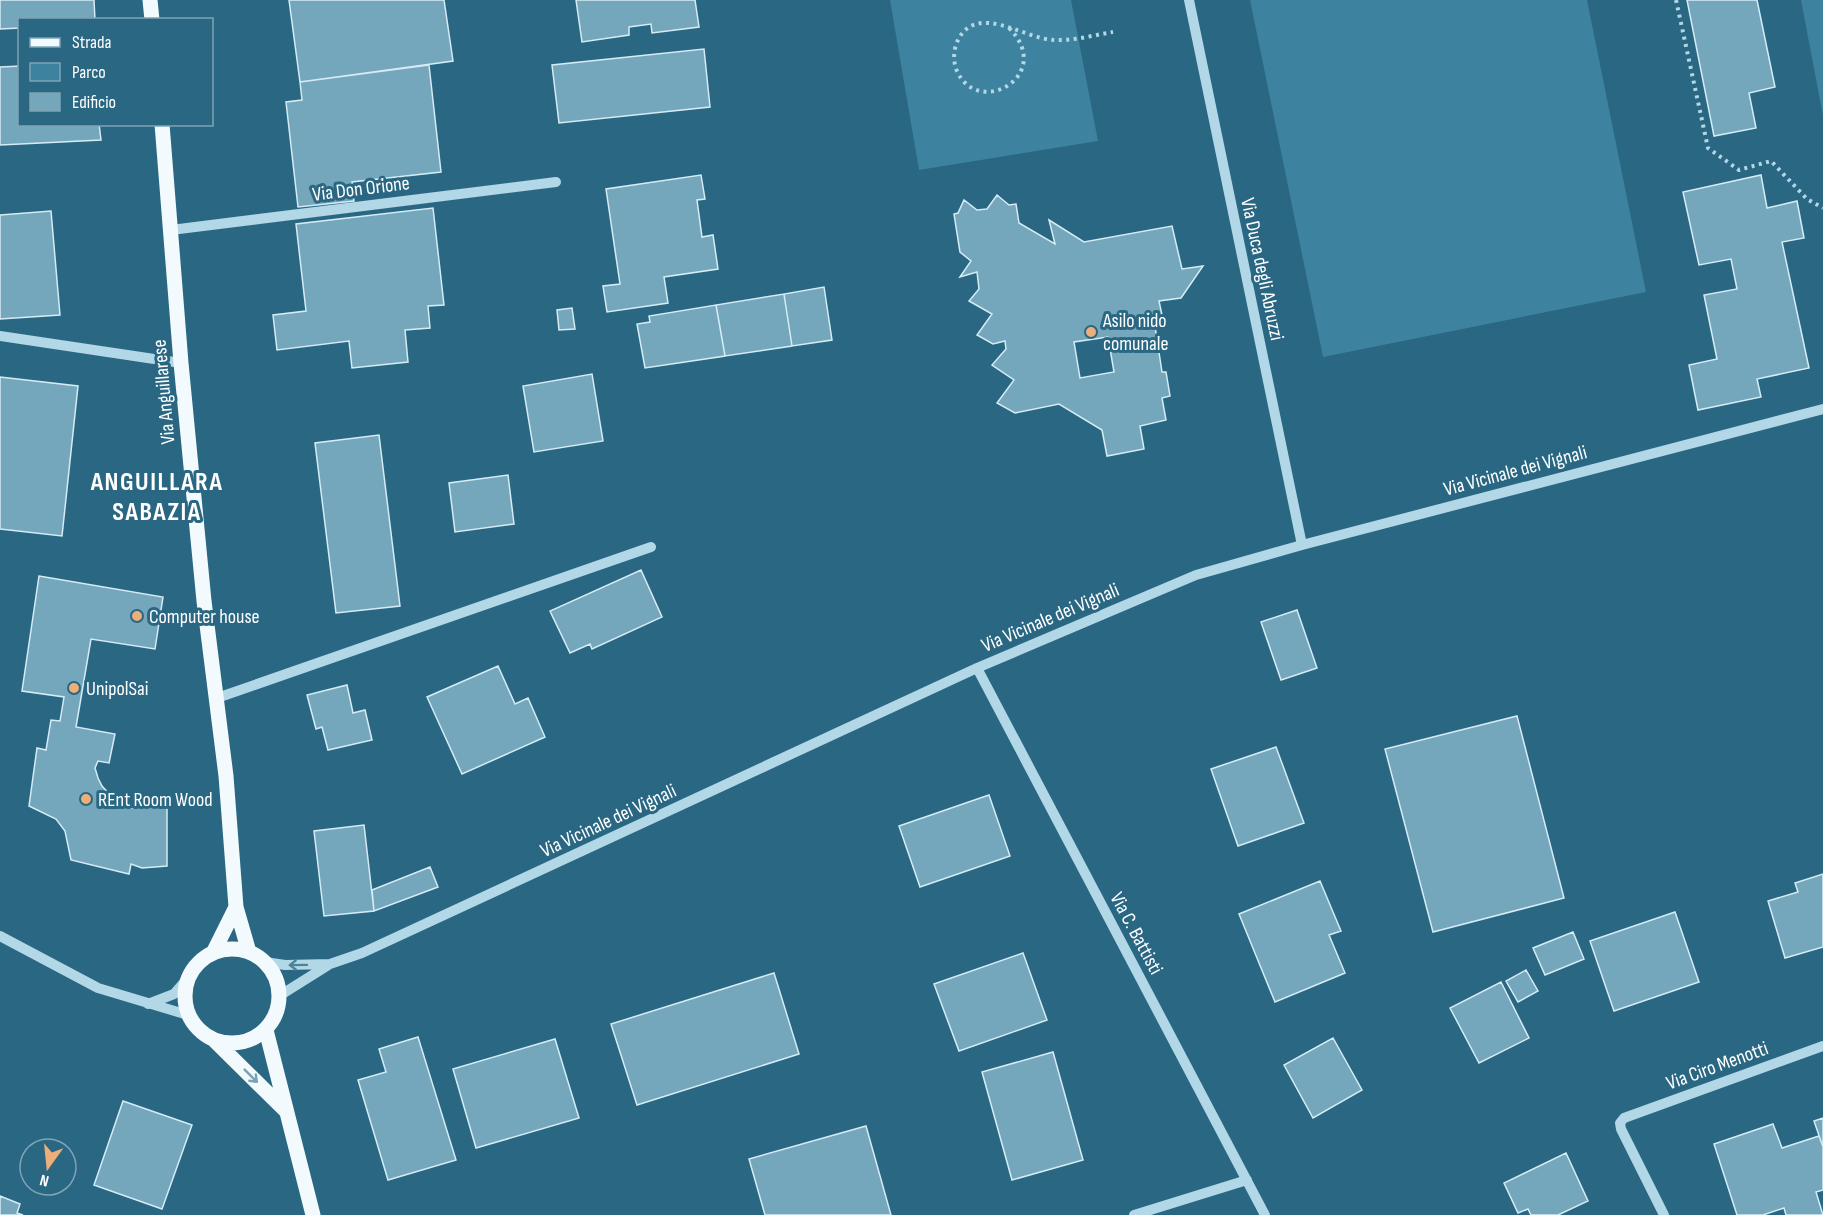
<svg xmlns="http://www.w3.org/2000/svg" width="1823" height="1215" font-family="'Sofia Sans Condensed',sans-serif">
	<rect width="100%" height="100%" fill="#296783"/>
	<!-- green -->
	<path fill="#3d829f" d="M890,0H1071L1098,141L919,170Z
		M1250,0H1587L1646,292L1323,357Z
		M1801,0H1823V116Z"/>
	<!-- building -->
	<path fill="#74a6bc" stroke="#d5ecf5" stroke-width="1.5" fill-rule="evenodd" d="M0,0H94L95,20H20V28L0,29Z
		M289,0H444L453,61L300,82Z
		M576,0H695L699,27L652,33L651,24L629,27V35L582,42Z
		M1687,0H1757L1775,87L1749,93L1756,128L1714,136Z
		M704,49L710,107L559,123L552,65Z
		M429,65L441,172L352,182L354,201L298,207L286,102L302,100L300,82Z
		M20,66V124H99L101,140L0,145V67Z
		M701,175L705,199L697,200L702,237L713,235L718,269L664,277L668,303L607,312L603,286L620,284L606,189Z
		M1761,175L1767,208L1797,201L1804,238L1782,242L1809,368L1757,379L1761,397L1698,410L1689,365L1717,359L1704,295L1737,289L1731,259L1699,265L1683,192Z
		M997,195L1009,205L1016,204L1019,223L1055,244L1049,220L1084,242L1172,226L1182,269L1203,266L1181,298L1159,301L1162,315L1155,326L1162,372H1166L1170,396L1162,398L1166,420L1140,426L1144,449L1107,456L1102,430L1059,404L1015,413L997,403L1014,380L992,365L1006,349L1005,341L993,344L977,335L992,314L969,301L979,289L977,272L960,277L971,261L960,252L954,214L958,213L964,200L977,210L987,209ZM1108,337L1114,372L1080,378L1074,342Z
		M433,208L444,305L428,306L430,328L405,330L408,362L352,368L349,341L277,350L273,315L306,311L296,224Z
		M51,211L60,315L0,319V215Z
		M824,287L832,340L792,346L784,294Z
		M784,294L792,346L725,356L716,305Z
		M716,305L725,356L645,368L637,324L650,322L649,316Z
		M572,308L575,329L559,330L557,310Z
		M592,374L603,441L534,452L523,386Z
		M0,377L78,386L62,536L0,529Z
		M379,435L400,606L336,613L315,443Z
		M508,475L514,524L455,532L449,483Z
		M641,570L662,617L592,649L590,644L570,653L550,611Z
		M39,576L163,597L155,649L91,639L76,727L115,734L109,763L98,761L95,768L98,778L102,786L115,800L126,808H136V799H167V866L142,868L131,864L129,874L71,860L65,831L56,819L29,806L37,748L46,750L51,720L60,721L64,697L22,691Z
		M1297,610L1317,668L1281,680L1261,622Z
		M498,666L515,704L528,698L545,737L462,774L427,697Z
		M347,685L353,713L365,710L372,740L328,750L322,727L316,729L307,695Z
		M1517,716L1564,898L1433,932L1385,749Z
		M1276,747L1304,823L1238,846L1211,769Z
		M989,795L1010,856L920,887L899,826Z
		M364,825L374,911L324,916L314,831Z
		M430,867L438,887L374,911L372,890Z
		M1823,874V947L1785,958L1768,901L1798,892L1795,883Z
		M1320,881L1341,931L1329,935L1345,973L1275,1002L1239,914Z
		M1675,912L1699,982L1614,1011L1590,941Z
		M1573,932L1584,959L1545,975L1533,948Z
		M1023,953L1047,1020L959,1051L934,984Z
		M1526,970L1538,991L1518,1002L1506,981Z
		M774,973L799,1054L637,1105L611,1024Z
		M1501,982L1529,1038L1479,1063L1450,1008Z
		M418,1037L456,1160L388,1180L358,1080L386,1072L379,1049Z
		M1333,1038L1362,1090L1313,1118L1284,1065Z
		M555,1039L579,1118L476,1148L453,1069Z
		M1053,1052L1083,1160L1012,1180L982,1072Z
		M123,1101L192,1125L162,1209L94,1185Z
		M1823,1118V1147L1814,1121Z
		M1773,1124L1782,1148L1819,1136L1823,1147V1190L1816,1192L1823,1215H1786L1784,1208L1763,1215H1737L1714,1144Z
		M866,1126L891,1215H765L749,1159Z
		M1566,1153L1588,1201L1558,1215H1531L1528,1209L1518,1213L1504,1183Z
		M0,1196L20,1204L17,1213L23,1215H0Z"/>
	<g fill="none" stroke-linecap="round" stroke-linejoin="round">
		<!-- path -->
		<path stroke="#b2d7e6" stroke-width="4" stroke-dasharray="3 4.5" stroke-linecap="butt" d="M1676,0L1708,148L1739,170L1771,161L1807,199L1823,208
			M1009,28C1056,75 978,119 957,71C953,62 953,50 958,40C977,2 1024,39 1054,40C1074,41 1094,35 1113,32"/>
		<!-- minor -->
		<path stroke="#b2d7e6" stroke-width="10" d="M1189,0L1302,545
			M171,230L556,182
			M0,336L181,363
			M977,668L1265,1215
			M217,698L651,547
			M0,936L98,988L188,1015
			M265,962L285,965L330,964
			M279,996L330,964L362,953L977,668L1196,575L1302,545L1823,409
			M148,1004L174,994L187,979
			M1134,1215L1247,1180
			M1664,1215L1621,1129L1620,1123L1624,1118L1823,1046"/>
		<!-- major -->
		<path stroke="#f3fafd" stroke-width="15" d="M150,0L152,20
			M162,124L181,363L204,601L226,776L236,907L249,952
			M185 996a47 47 0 1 1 94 0a47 47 0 1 1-94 0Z
			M213,953L236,907
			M266,1030L313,1215
			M214,1040L287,1112"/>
	</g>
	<!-- one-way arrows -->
	<defs><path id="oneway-shaft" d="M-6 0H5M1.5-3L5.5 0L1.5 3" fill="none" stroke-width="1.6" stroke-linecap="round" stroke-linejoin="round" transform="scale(1.5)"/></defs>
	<use stroke="#4b839c" href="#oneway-shaft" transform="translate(298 965) rotate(179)"/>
	<use stroke="#7aa2b4" href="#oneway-shaft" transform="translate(251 1076) rotate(45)"/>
	<!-- markers -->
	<g fill="#eeae79" stroke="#296783" stroke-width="2">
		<circle cx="1091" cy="332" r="6"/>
		<circle cx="137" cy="616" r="6"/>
		<circle cx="74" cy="688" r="6"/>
		<circle cx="86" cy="799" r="6"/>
	</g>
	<g text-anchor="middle" stroke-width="6" stroke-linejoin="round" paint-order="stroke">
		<!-- street labels -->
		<g font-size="20" fill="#fff" stroke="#296783">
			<text transform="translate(361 188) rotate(-7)" y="7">Via Don Orione</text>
			<text transform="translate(1263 269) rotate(78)" y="7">Via Duca degli Abruzzi</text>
			<text transform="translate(163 392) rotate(-95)" y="7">Via Anguillarese</text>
			<text transform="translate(1515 470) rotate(-15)" y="7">Via Vicinale dei Vignali</text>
			<text transform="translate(1050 617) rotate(-23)" y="7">Via Vicinale dei Vignali</text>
			<text transform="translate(608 820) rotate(-25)" y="7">Via Vicinale dei Vignali</text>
			<text transform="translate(1137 933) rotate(62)" y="7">Via C. Battisti</text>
			<text transform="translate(1717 1065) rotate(-20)" y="7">Via Ciro Menotti</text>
		</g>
		<!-- poi labels -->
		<g font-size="20" fill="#fff" stroke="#296783" text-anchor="start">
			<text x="1103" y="327">Asilo nido<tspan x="1103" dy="23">comunale</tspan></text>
			<text x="149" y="623">Computer house</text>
			<text x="86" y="695">UnipolSai</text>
			<text x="98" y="806">REnt Room Wood</text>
		</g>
		<!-- district labels -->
		<g font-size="26" font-weight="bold" letter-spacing="1.5" fill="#fff" stroke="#296783">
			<text x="157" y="490">ANGUILLARA<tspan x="157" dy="30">SABAZIA</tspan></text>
		</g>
	</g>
	<!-- legend -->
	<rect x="18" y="18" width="195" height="108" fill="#296783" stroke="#7fa4b5" stroke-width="1.5"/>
	<rect x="30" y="38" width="30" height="9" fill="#f3fafd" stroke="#7fa4b5" stroke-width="1.5"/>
	<text x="72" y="48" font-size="18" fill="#ffffff">Strada</text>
	<rect x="30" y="63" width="30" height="18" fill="#3d829f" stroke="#7fa4b5" stroke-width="1.5"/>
	<text x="72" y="78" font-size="18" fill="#ffffff">Parco</text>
	<rect x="30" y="93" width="30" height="18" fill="#74a6bc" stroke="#7fa4b5" stroke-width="1.5"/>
	<text x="72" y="108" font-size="18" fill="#ffffff">Edificio</text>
	<!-- north arrow -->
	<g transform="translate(48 1167) rotate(195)"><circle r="28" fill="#296783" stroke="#7fa4b5" stroke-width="1.5"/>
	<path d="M0-4.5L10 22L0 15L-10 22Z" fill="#eeae79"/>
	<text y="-9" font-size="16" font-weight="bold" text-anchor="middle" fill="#ffffff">N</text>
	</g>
</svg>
